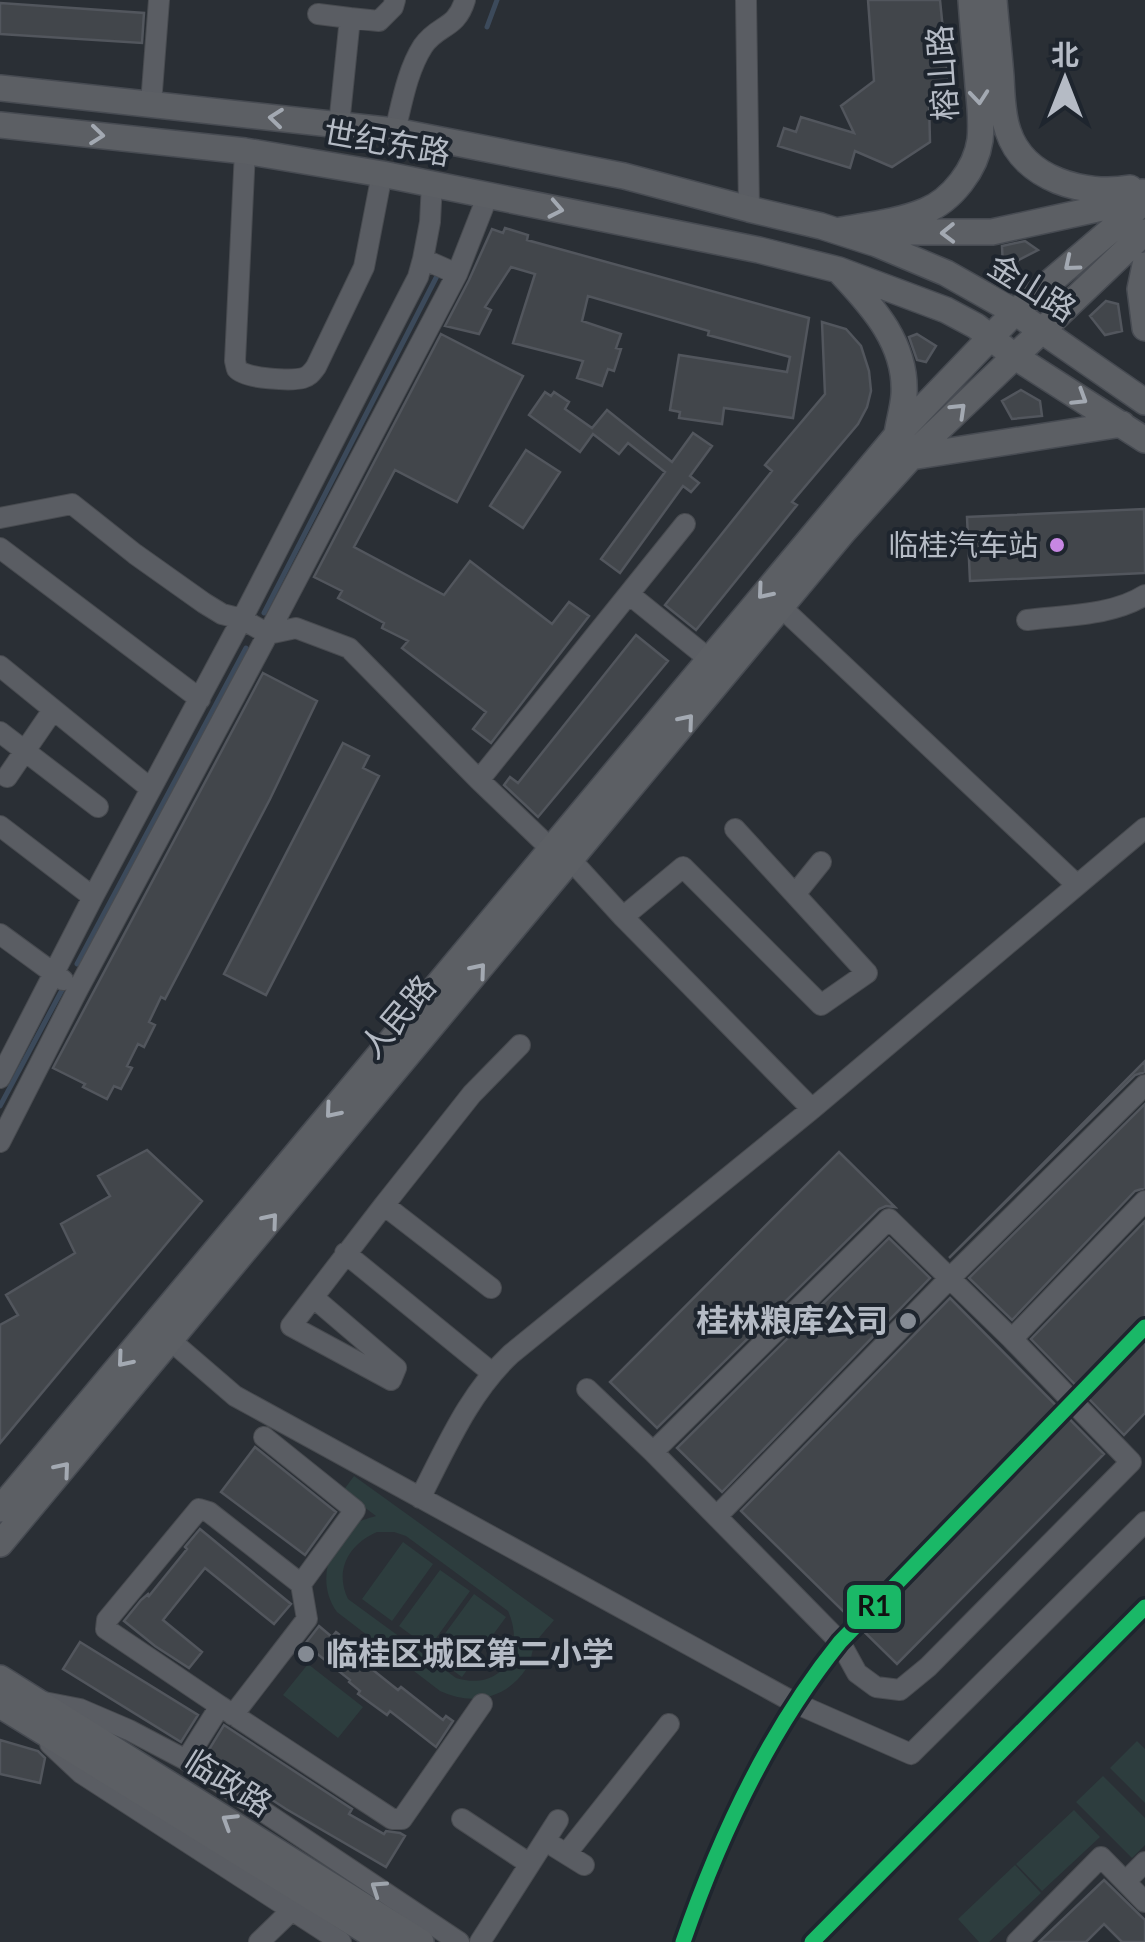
<svg xmlns="http://www.w3.org/2000/svg" width="1145" height="1942" font-family="Lato,'Noto Sans SC',sans-serif">
	<rect width="100%" height="100%" fill="#2a2f35"/>
	<!-- green -->
	<path fill="#2d3d3e" fill-rule="evenodd" d="M354,1476L554,1620C548,1628 538,1637 534,1646C531,1654 532,1661 526,1669C506,1699 472,1706 440,1691L337,1612C318,1586 326,1552 347,1530C353,1522 366,1519 376,1516L343,1491ZM377,1532H394L406,1536L508,1611C526,1651 502,1692 456,1678L348,1599C334,1570 349,1544 377,1532Z
		M403,1542L433,1564L392,1621L362,1599Z
		M440,1570L470,1591L429,1648L399,1626Z
		M474,1594L506,1617L462,1677L430,1654Z
		M308,1664L363,1707L338,1738L283,1695Z
		M1137,1741L1145,1749V1803L1110,1768Z
		M1103,1776L1145,1818V1845L1132,1858L1076,1802Z
		M1074,1810L1100,1837L1042,1891L1016,1864Z
		M1015,1865L1041,1893L989,1942H979L958,1919Z"/>
	<g fill="none" stroke-linecap="round" stroke-linejoin="round">
		<!-- stream -->
		<path stroke="#3c4a5b" stroke-width="5" d="M487,27L497,0
			M264,613L438,274
			M77,964L246,648
			M0,1106L62,990"/>
	</g>
	<!-- building -->
	<path fill="#42464b" stroke="#52565d" stroke-width="2.5" d="M868,0H940L950,100L929,102L930,142L892,167L855,151L850,168L778,146L784,128L796,132L801,117L854,133L841,106L874,81Z
		M0,3L144,13L142,43L0,34Z
		M505,228L528,235L527,240L809,318L793,418L724,408L722,424L679,418L680,412L670,410L679,355L787,372L790,357L708,335L709,331L588,296L582,321L621,334L616,348L621,349L614,371L608,369L602,386L577,378L583,361L513,343L535,274L511,267L485,307L491,310L479,334L445,326L469,280L492,229L503,233Z
		M1025,241L1038,250L1003,268L1002,246Z
		M1106,301L1118,304L1122,331L1105,335L1090,316Z
		M822,322L846,329L861,346L869,371L871,391L867,407L858,424L792,502L797,505L696,630L665,605L772,471L765,465L825,394Z
		M441,334L523,376L457,502L395,470L354,547L444,595L470,561L552,624L569,602L589,616L491,743L473,729L486,712L402,648L408,641L382,628L384,623L338,598L342,591L314,577Z
		M917,334L936,346L926,362L917,360L909,337Z
		M1021,390L1040,401L1042,416L1012,419L1002,401Z
		M545,392L551,396L554,392L569,402L565,409L592,428L607,410L672,462L693,433L712,446L690,476L699,483L691,492L683,486L620,573L601,559L665,472L628,443L619,454L593,434L580,452L529,415Z
		M526,450L560,472L523,528L490,506Z
		M1144,509L1145,573L970,581L967,517Z
		M636,635L668,661L538,817L504,785L510,777L518,783Z
		M263,673L317,701L270,799L165,999L161,997L149,1022L155,1025L144,1047L138,1044L127,1066L132,1068L121,1089L114,1086L107,1099L83,1087L85,1084L53,1068Z
		M343,743L369,756L363,768L379,776L266,995L224,974Z
		M1145,1061V1072L1135,1075L949,1258Z
		M1145,1104V1188L1135,1191L1012,1320L969,1278Z
		M147,1150L202,1201L0,1443V1325L18,1315L6,1295L75,1253L61,1224L110,1196L98,1176Z
		M839,1152L895,1207L886,1206L879,1209L657,1428L610,1382Z
		M1145,1221V1413L1124,1435L1031,1339Z
		M889,1238L930,1278L722,1492L677,1448Z
		M950,1298L1104,1454L897,1664L741,1511Z
		M255,1447L336,1512L305,1555L221,1492Z
		M200,1529L291,1604L274,1624L205,1568L163,1620L202,1652L189,1668L155,1646L124,1621L141,1600L148,1594L149,1596L187,1549L185,1547Z
		M319,1626L332,1637L336,1632L349,1642L344,1647L398,1690L401,1687L443,1720L446,1716L453,1721L436,1747L390,1711L387,1715L358,1694L360,1691L349,1682L350,1680L305,1644Z
		M80,1642L198,1715L181,1742L63,1669Z
		M224,1725L352,1809L349,1814L384,1834L386,1831L400,1833L405,1836L386,1867L286,1809L205,1756Z
		M0,1740L38,1751L45,1758L40,1783L0,1774Z
		M1104,1880L1145,1920V1942H1122L1104,1924L1086,1942H1039Z"/>
	<g fill="none" stroke-linecap="round" stroke-linejoin="round">
		<!-- minor casing -->
		<g stroke="#484b50" stroke-width="22">
			<path id="minor" d="M746,0L749,209
				M318,14L350,18L339,125
				M350,18L379,21L393,7L395,0
				M151,104L159,0
				M395,131C402,103 407,71 423,46C438,24 456,30 465,0
				M245,151L235,361C236,364 236,367 237,369C245,379 292,381 303,378C310,376 312,372 316,367L364,267L382,174
				M423,259L430,222L432,183
				M0,518L72,504L135,554L204,603L222,614L242,619L268,634L296,628L349,648L479,780L550,848
				M0,548L200,699
				M630,595L709,659
				M781,607L1077,885
				M1027,620C1065,615 1112,616 1145,595
				M0,666L151,789
				M0,732L98,807
				M7,777L53,710
				M479,780L685,524
				M0,826L93,897
				M571,860L623,917L812,1109
				M796,893L821,862
				M623,917L683,867L821,1005L867,973L735,829
				M0,934L63,980
				M0,1078L93,897L242,619L418,277L423,259L457,274L488,195
				M0,1142L77,991L268,634L457,274
				M384,1205L472,1094L520,1045
				M345,1253L491,1372
				M314,1298L396,1368L391,1380L291,1326L384,1205L491,1288
				M1012,1339L1145,1201
				M170,1340L235,1396L795,1703L911,1754L1145,1522
				M587,1389L653,1452L840,1642L857,1673L876,1687L900,1690L928,1667L1131,1462L1012,1339L889,1219L653,1452
				M264,1437L355,1510L301,1584
				M420,1498C446,1448 469,1393 511,1354L812,1109L1145,828
				M717,1516L949,1279L1145,1085
				M44,1702L80,1709L129,1730L186,1760L459,1942
				M220,1706L106,1629L107,1620L199,1509L209,1512L301,1584L307,1619L233,1715
				M50,1744L81,1773L341,1942
				M186,1760L220,1706L392,1819H402L482,1704
				M462,1819L530,1864
				M555,1847L584,1865
				M566,1854L669,1724
				M1126,1881L1145,1862
				M259,1942L292,1910
				M480,1942L558,1820
				M1017,1942L1101,1857L1145,1902"/>
		</g>
		<!-- major casing -->
		<g stroke="#474b52" stroke-width="28">
			<path id="major" d="M994,0C996,26 999,51 1001,77C1002,95 1002,114 1008,131C1024,180 1085,196 1130,188
				M0,88L395,131L624,176L749,209L821,226L877,244L946,273L1015,312L1145,402
				M0,125L245,151L382,174L759,250L839,270L946,310L976,326L1014,356L1145,440
				M841,230C869,225 898,222 925,211C952,200 976,169 980,140C982,122 980,104 978,86C976,57 973,29 971,0
				M883,232H992L1111,206L1142,192
				M1145,265L1140,289L1145,328
				M842,274C874,308 907,345 904,395C903,408 899,421 897,434
				M911,457L1122,424
				M0,1509L897,435L1015,312L1145,201
				M0,1544L844,531L920,447L1145,232
				M0,1678L421,1942
				M0,1705L384,1942"/>
		</g>
		<!-- minor -->
		<use href="#minor" stroke="#5a5d63" stroke-width="20"/>
		<!-- major -->
		<use href="#major" stroke="#5c5f64" stroke-width="25"/>
		<!-- rail-1 casing -->
		<g stroke="#1e252e" stroke-width="22">
			<path id="rail-1" d="M683,1942C720,1835 769,1730 840,1642L1145,1327
				M812,1942L1145,1607"/>
		</g>
		<!-- rail-1 -->
		<use href="#rail-1" stroke="#1ab867" stroke-width="15"/>
	</g>
	<!-- one-way arrows -->
	<defs><path id="oneway-chevron" d="M-2-3.5L2.5 0L-2 3.5" fill="none" stroke-width="1.6" stroke-linecap="round" stroke-linejoin="round" transform="scale(2.5)"/></defs>
	<g stroke="#a3a9b2">
		<use href="#oneway-chevron" transform="translate(979 97) rotate(85)"/>
		<use href="#oneway-chevron" transform="translate(276 118) rotate(-174)"/>
		<use href="#oneway-chevron" transform="translate(97 135) rotate(6)"/>
		<use href="#oneway-chevron" transform="translate(556 209) rotate(11)"/>
		<use href="#oneway-chevron" transform="translate(948 233) rotate(179)"/>
		<use href="#oneway-chevron" transform="translate(1071 264) rotate(140)"/>
		<use href="#oneway-chevron" transform="translate(1080 398) rotate(32)"/>
		<use href="#oneway-chevron" transform="translate(959 410) rotate(-44)"/>
		<use href="#oneway-chevron" transform="translate(764 592) rotate(130)"/>
		<use href="#oneway-chevron" transform="translate(687 721) rotate(-50)"/>
		<use href="#oneway-chevron" transform="translate(479 970) rotate(-50)"/>
		<use href="#oneway-chevron" transform="translate(332 1111) rotate(130)"/>
		<use href="#oneway-chevron" transform="translate(271 1220) rotate(-50)"/>
		<use href="#oneway-chevron" transform="translate(124 1360) rotate(130)"/>
		<use href="#oneway-chevron" transform="translate(63 1469) rotate(-50)"/>
		<use href="#oneway-chevron" transform="translate(229 1821) rotate(-148)"/>
	</g>
	<use stroke="#9ea4ac" href="#oneway-chevron" transform="translate(378 1888) rotate(-146)"/>
	<!-- markers -->
	<circle fill="#c787e3" stroke="#1e252e" stroke-width="4" cx="1057" cy="545" r="9"/>
	<g fill="#848a93" stroke="#1e252e" stroke-width="4">
		<circle cx="908" cy="1321" r="10"/>
		<circle cx="306" cy="1654" r="10"/>
	</g>
	<g text-anchor="middle" stroke-width="8" stroke-linejoin="round" paint-order="stroke">
		<!-- bus labels -->
		<g font-size="30" fill="#b5bbc5" stroke="#1e252e" text-anchor="end">
			<text x="1038" y="556">临桂汽车站</text>
		</g>
		<!-- street labels -->
		<g font-size="32" fill="#b5bbc5" stroke="#1e252e">
			<text transform="translate(943 73) rotate(-94)" y="11">榕山路</text>
			<text transform="translate(387 143) rotate(10)" y="11">世纪东路</text>
			<text transform="translate(1032 288) rotate(32)" y="11">金山路</text>
			<text transform="translate(398 1017) rotate(-50)" y="11">人民路</text>
			<text transform="translate(228 1783) rotate(32)" y="11">临政路</text>
		</g>
		<!-- poi labels -->
		<g font-size="32" font-weight="bold" fill="#b5bbc5" stroke="#1e252e" text-anchor="end">
			<text x="888" y="1332">桂林粮库公司</text>
			<text x="326" y="1665" text-anchor="start">临桂区城区第二小学</text>
		</g>
	</g>
	<rect stroke="#1e252e" stroke-width="4" x="845" y="1583" width="58" height="48" rx="10" fill="#1ab867"/>
	<g font-size="28" text-anchor="middle" font-weight="bold" fill="#111">
		<text x="874" y="1616">R1</text>
	</g>
	<!-- north arrow -->
	<g transform="translate(1065 80)" stroke="#1e252e" stroke-width="8" paint-order="stroke">
	<path d="M0-8L18 38L0 25L-18 38Z" fill="#b5bbc5"/>
	<text y="-15" font-size="28" font-weight="bold" text-anchor="middle" fill="#b5bbc5">北</text>
	</g>
</svg>
